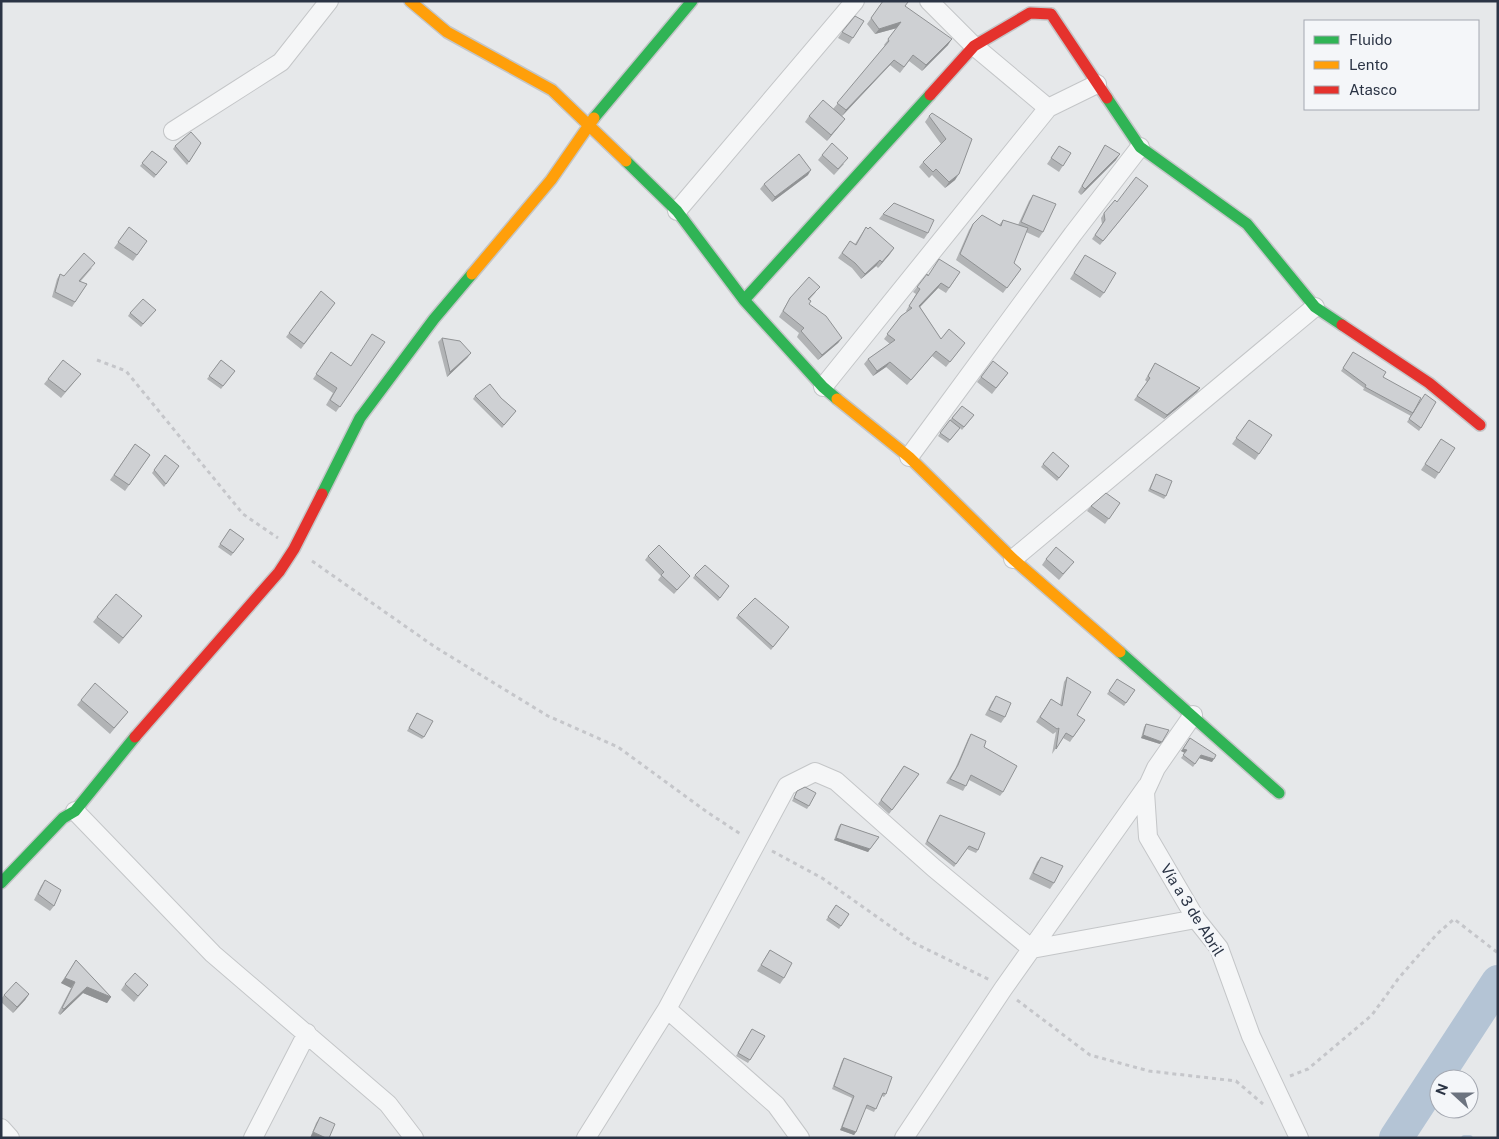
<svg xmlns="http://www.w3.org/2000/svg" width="1499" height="1139" font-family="'Public Sans',sans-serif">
	<rect width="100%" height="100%" fill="#e6e8ea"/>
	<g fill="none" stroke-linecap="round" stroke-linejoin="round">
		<!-- stream -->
		<path stroke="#b4c4d5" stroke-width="5.5" d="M1464,1138H1470"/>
		<!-- river -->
		<path stroke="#b4c4d5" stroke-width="34" d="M1396,1138L1498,982"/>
		<!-- street casing -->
		<g stroke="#c4c6c8" stroke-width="20">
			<path id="street" d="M929,1L974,46L1048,108
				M173,131L281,62L329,1
				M677,211L855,1
				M823,387L1048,108L1097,84
				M909,457L1073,234L1140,147
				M1013,559L1315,307
				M1193,715L1156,768L1145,792L1148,837L1196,919L1219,948L1251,1036L1299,1138
				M75,811L213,954L388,1104L414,1138
				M667,1009L776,1105L800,1138
				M1,1128L10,1138
				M253,1138L307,1033
				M586,1138L667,1009L787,786L815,772L836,781L934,868L1032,949L1196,919
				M904,1138L1003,989L1147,786"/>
		</g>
		<!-- fast casing -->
		<g stroke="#c4c6c8" stroke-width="14">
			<path id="fast" d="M1107,98L1140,147L1247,224L1315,307L1342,325
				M594,118L692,1
				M626,161L677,211L744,300L823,387L837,399
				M744,300L930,95
				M322,494L360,418L434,319L472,274
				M1120,652L1279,793
				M1,883L63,818L75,811L135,737"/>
		</g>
		<!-- slow casing -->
		<g stroke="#c4c6c8" stroke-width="14">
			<path id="slow" d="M410,1L447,32L552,90L626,161
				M472,274L551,180L594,118
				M837,399L909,457L1013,559L1120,652"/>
		</g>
		<!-- jam casing -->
		<g stroke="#c4c6c8" stroke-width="14">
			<path id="jam" d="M930,95L974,46L1030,13L1051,14L1107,98
				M1342,325L1429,383L1480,425
				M135,737L279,572L294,549L322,494"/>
		</g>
		<!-- path -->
		<path stroke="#c5c6ca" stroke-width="3" stroke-dasharray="4 4" stroke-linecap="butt" d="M97,360L126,371L243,514L278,538
			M312,561L435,647L548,716L618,747L707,812L742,835
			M772,851L822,878L914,943L990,980
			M1017,1000L1090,1055L1149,1071L1236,1081L1263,1104
			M1290,1076L1308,1069L1372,1015L1398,979L1437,934L1454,919L1498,953"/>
		<!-- street -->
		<use href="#street" stroke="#f5f6f7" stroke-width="18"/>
		<!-- fast -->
		<use href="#fast" stroke="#30b455" stroke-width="11"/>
		<!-- slow -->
		<use href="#slow" stroke="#ff9f0a" stroke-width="11"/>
		<!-- jam -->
		<use href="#jam" stroke="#e5322d" stroke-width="11"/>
	</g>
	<!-- wall -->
	<path fill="#b1b3b5" d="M883,1L905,6L948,45L922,71L909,61L900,73L890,65L842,116L845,119L827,141L805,122L809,116L833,109L885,46L884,45L897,28L875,34L867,24Z
		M864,21L849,44L838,38L842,32Z
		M929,116L972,139L955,180L945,188L932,175L929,178L919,167L923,162L941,144L925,122Z
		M201,143L187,165L173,149L175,146Z
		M1105,145L1116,160L1081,195L1078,192Z
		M1059,146L1071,153L1059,172L1047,164Z
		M152,151L167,162L154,178L140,166Z
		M822,155L844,164L834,175L818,160Z
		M808,175L772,202L760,189L764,184Z
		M1145,190L1100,245L1092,239L1102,224L1101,218L1104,213L1117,202Z
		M1033,195L1043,232L1039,238L1026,232L1014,263L1021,269L1003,293L956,260L969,230L973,224L999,225L1003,220L1018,225L1029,201Z
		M883,214L928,233L924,239L879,219Z
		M129,227L147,241L133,261L114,248Z
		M866,227L894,248L878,268L876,266L861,279L852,268L838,258L850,241L855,244Z
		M1081,261L1104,293L1100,298L1070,279Z
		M92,268L80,282L87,284L72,307L52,297L57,279L60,274L64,276Z
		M960,272L946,293L938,288L920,307L941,339L961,348L946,367L932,356L907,385L886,367L873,376L864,364L868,359L890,344L884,339L901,316L907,312L906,311L916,294L913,292L917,287L928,276Z
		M321,291L335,303L301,349L286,337Z
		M816,292L809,300V304L842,338L838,343L818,360L797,337L799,333L779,317L790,298Z
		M154,312L141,327L128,316L130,313Z
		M442,338L471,353L467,358L447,377L438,342Z
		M385,342L336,412L326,405L333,393L313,379L331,352L351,366Z
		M1353,352L1383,377L1413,413L1421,428L1419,431L1407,422L1412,414L1411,416L1363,390L1364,388L1341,371Z
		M221,360L235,371L221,389L207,379Z
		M993,361L1008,373L992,394L977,382Z
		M1155,363L1200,388L1197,392L1164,419L1134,400L1147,382L1145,380Z
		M81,374L61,398L44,384L48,379Z
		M475,396L501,398L516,411L502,428L473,399Z
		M962,406L974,415L962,430L960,428L948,443L938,436L950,420Z
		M1249,420L1272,435L1255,460L1232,444Z
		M1441,439L1455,448L1435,479L1421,470Z
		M135,444L150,455L125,491L110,480Z
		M165,455L179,466L164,487L152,473Z
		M1043,464L1069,466L1057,481L1041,467Z
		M1156,474L1166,496L1164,499L1148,491Z
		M1120,503L1105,524L1087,511L1091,506Z
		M230,529L244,539L231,556L218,547Z
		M648,556L690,576L674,594L658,580L661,576L645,560Z
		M1046,559L1070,567L1059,580L1042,565Z
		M695,575L729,586L718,601L693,578Z
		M738,615L789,627L771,650L736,618Z
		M142,616L119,644L93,622L97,617Z
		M1067,677L1077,715L1085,720L1070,742L1063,738L1052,754L1056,732L1053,734L1036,722L1051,699L1060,705L1064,682Z
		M1117,679L1135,690L1124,706L1107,694Z
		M996,696L1005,717L1001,723L985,715L992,702Z
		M81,700L128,712L110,734L77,705Z
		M417,713L424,737L422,739L407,731Z
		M1146,724L1160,744L1141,738L1144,727Z
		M971,734L984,747L1003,792L1000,796L969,780L963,791L946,783L955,769L968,739Z
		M1190,738L1212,762L1199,758L1193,767L1181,758L1185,753L1181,751Z
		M904,766L919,774L889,814L878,804Z
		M797,791L809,806L807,809L792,801Z
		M940,815L978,850L976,853L967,849L954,867L925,844Z
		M841,824L879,837L868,852L834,840L839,826Z
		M1041,857L1054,883L1050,889L1029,879L1037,862Z
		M45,880L54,906L50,911L34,900L41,886Z
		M836,905L849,914L839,929L826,920Z
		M770,950L784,978L780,984L757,971Z
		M76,960L111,997L107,1003L83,993L60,1015L58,1013L71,988L61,983Z
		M125,984L144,990L134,1002L121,990Z
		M29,994L25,1000L13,1013L1,1002V999L4,995Z
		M752,1029L765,1036L748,1063L736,1056Z
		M844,1058L886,1094L884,1097L882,1096L874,1112L865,1108L856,1132L854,1135L840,1130L852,1098L832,1089L842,1061Z
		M320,1117L329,1138H310L316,1123Z"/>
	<!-- shaded-wall -->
	<path fill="#909294" d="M901,22L897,28L875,34L879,29Z
		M952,39L948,45L922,71L926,65Z
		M894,60L890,65L842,116L846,110Z
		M845,119L841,124L827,141L831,135Z
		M1120,154L1116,160L1081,195L1085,189Z
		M811,170L808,175L772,202L775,197Z
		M959,174L955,180L945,188L949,182Z
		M894,248L890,254L878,268L882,262Z
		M880,260L876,266L861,279L865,274Z
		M941,283L938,288L916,311L919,306Z
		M842,338L838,343L818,360L822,355Z
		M471,353L467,358L447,377L450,372Z
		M890,362L886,367L873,376L877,371Z
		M1200,388L1197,392L1164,419L1167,415Z
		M1143,735L1162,742L1160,744L1141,738Z
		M1183,749L1187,750L1185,753L1181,751Z
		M1201,755L1214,759L1212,762L1199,758Z
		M836,838L870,849L868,852L834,840Z
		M65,978L75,982L71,988L61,983Z
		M87,987L111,997L107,1003L83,993L60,1015L64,1009Z
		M29,994L25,1000L13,1013L17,1007Z
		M842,1127L856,1132L854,1135L840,1130Z
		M313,1132L326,1138H310Z"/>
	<!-- building -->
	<path fill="#ced0d3" stroke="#909294" d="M883,1H907L908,2L905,6L952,39L926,65L913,55L904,67L894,60L846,110L837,103L889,41L888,39L901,22L879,29L871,18Z
		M855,16L864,21L853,38L842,32Z
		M823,100L845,119L831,135L809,116Z
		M932,113L972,139L959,174L949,182L936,169L933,172L923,162L946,139L929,116Z
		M191,132L201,143L189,162L175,146Z
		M832,143L848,158L838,169L822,155Z
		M1105,145L1120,154L1085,189L1082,186Z
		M1059,146L1071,153L1063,166L1051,158Z
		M152,151L167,162L156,175L142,163Z
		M799,154L811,170L775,197L764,184Z
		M1136,177L1148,186L1103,241L1095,235L1105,220L1104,213L1115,200L1117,202Z
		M1033,195L1056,204L1043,232L1021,222Z
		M894,203L934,220L928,233L883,214Z
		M982,215L1001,226L1003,220L1028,228L1014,263L1021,269L1007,288L960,254L973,224Z
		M129,227L147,241L137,255L118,242Z
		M866,227L868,229L870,227L894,248L882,262L880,260L865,274L855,263L842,253L850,241L856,245Z
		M84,253L95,263L79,281L87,284L75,302L55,292L60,274L64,276Z
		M1085,255L1116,273L1104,293L1074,273Z
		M939,259L960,272L949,288L941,283L919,306L941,339L949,329L965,343L950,362L936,351L911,380L890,362L877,371L868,359L895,340L887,334L901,316L912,308L909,306L920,289L917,287L927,274L928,276Z
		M809,277L820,287L808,299L811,301L809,304L826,316L842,338L822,355L801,331L804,328L783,311L790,298Z
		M321,291L335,303L304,344L289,333Z
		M143,299L156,310L143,324L130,313Z
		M372,334L385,342L340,407L330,400L337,388L316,374L331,352L351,366Z
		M442,338L460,341L471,353L450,372Z
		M1353,352L1386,372L1383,377L1421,398L1413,413L1365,387L1366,385L1343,368Z
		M63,360L81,374L65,392L48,379Z
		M221,360L235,371L223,386L209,376Z
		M993,361L1008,373L996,388L981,377Z
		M1155,363L1200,388L1167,415L1137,396L1150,378L1148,376Z
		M490,384L501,398L516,411L504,425L475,396Z
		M1425,394L1436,402L1421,428L1409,419Z
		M962,406L974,415L964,427L952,418Z
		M950,420L960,428L950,440L940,433Z
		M1249,420L1272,435L1259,454L1236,438Z
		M1441,439L1455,448L1439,473L1425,464Z
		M135,444L150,455L129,485L114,475Z
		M1053,452L1069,466L1059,478L1043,464Z
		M165,455L179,466L166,484L154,470Z
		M1156,474L1172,481L1166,496L1150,489Z
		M1106,493L1120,503L1109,519L1091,506Z
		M230,529L244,539L233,553L220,544Z
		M659,545L690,576L677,590L661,575L664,572L648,556Z
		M1056,547L1074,562L1063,574L1046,559Z
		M705,565L729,586L720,598L695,575Z
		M116,594L142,616L123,638L97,617Z
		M755,598L789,627L773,647L738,615Z
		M1067,677L1091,692L1077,715L1085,720L1073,737L1066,733L1056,749L1059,728L1057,729L1040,717L1051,699L1062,706Z
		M1117,679L1135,690L1126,703L1109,691Z
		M95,683L128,712L114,728L81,700Z
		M996,696L1011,703L1005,717L989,710Z
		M417,713L433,721L424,737L409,728Z
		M1146,724L1169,730L1162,742L1143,735Z
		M971,734L986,741L984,747L1017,766L1003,792L971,775L966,786L950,779L958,765Z
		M1190,738L1216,755L1214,759L1201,755L1195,764L1183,755L1187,750L1183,749Z
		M904,766L919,774L892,810L881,800Z
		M805,787L816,793L809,806L794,798L797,791Z
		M940,815L985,833L978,850L969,846L956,864L927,841Z
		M841,824L879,837L870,849L836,838Z
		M1041,857L1063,866L1054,883L1033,873Z
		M45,880L61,890L54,906L38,894Z
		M836,905L849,914L841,926L828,917Z
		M770,950L792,963L784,978L761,965Z
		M76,960L111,997L87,987L64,1009L62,1008L75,982L65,978Z
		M135,973L148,985L138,996L125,984Z
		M16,982L29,994L17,1007L4,995Z
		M752,1029L765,1036L750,1060L738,1053Z
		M844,1058L892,1077L886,1094L883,1093L876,1109L867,1105L856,1132L842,1127L854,1096L834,1086Z
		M320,1117L335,1124L329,1138H326L313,1132Z"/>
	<g text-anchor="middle" stroke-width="5" stroke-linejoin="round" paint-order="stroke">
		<!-- street labels -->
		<g font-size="15" fill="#2b3445" stroke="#f4f6f9">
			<text transform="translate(1192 910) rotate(58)" y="5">Vía a 3 de Abril</text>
		</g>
	</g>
	<!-- border -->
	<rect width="1499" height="1139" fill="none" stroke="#2b3445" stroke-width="5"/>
	<!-- legend -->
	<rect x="1304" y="20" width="175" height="90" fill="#f4f6f9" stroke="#a4a8b1"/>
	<rect x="1314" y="36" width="25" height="8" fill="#30b455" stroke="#a4a8b1"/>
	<text x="1349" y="45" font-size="15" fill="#2b3445">Fluido</text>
	<rect x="1314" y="61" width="25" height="8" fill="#ff9f0a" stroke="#a4a8b1"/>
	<text x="1349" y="70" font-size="15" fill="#2b3445">Lento</text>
	<rect x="1314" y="86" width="25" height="8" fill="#e5322d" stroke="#a4a8b1"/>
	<text x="1349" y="95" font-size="15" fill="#2b3445">Atasco</text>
	<!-- north arrow -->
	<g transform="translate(1454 1094) rotate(291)"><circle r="24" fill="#f4f6f9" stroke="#a4a8b1"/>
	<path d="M0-4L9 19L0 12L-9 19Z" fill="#6c737f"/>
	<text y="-8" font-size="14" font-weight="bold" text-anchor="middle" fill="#2b3445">N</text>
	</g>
</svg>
